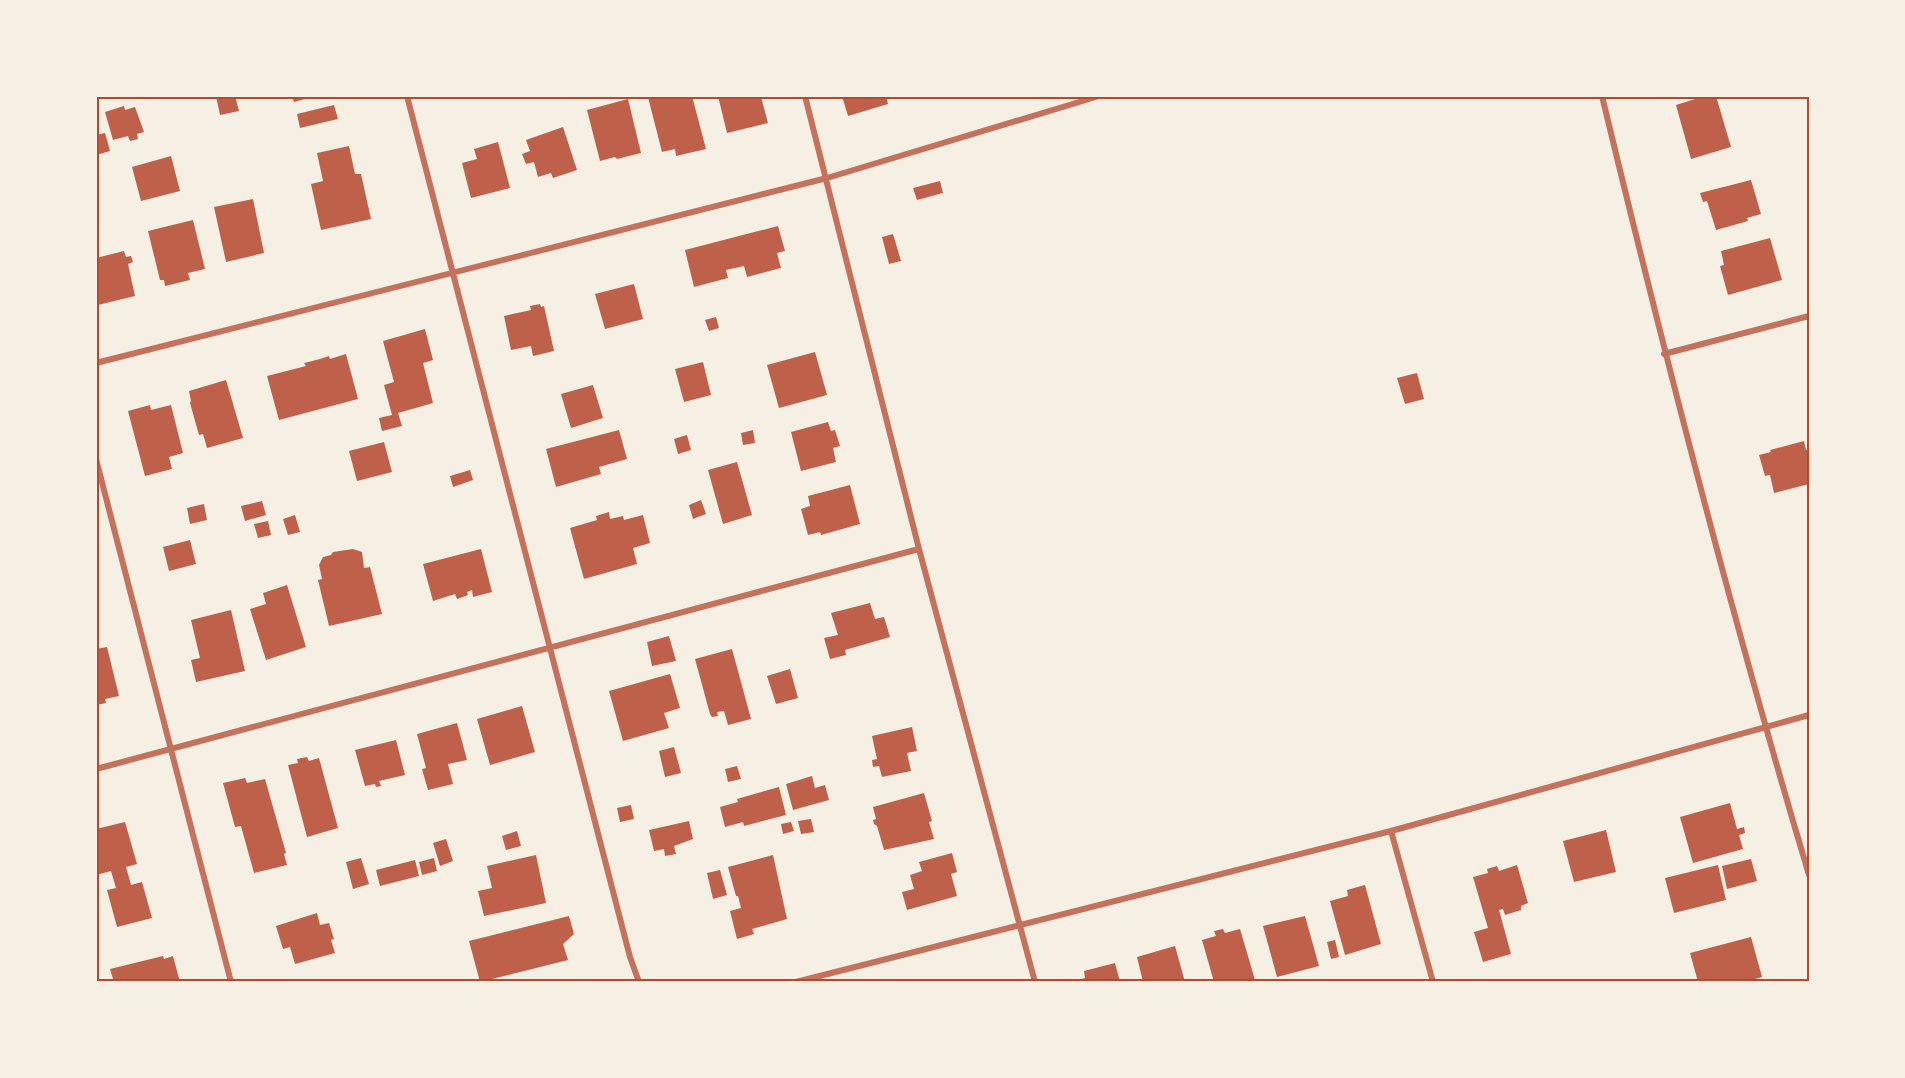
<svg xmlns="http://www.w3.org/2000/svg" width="1905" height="1078" font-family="'Exo 2',sans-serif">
	<rect width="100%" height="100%" fill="#f6efe4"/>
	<!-- building -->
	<path fill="#bf614a" d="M216,96H235L239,111L220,115Z
		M292,96H311L312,97L294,102Z
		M652,96H692L706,149L676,156L675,149L662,152L648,97Z
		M718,96H750L751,99L761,97L768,123L727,133Z
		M842,96H886L888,104L848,116Z
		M1705,96H1716L1731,147L1691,159L1676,105Z
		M628,99L641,153L617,159L615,157L600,161L587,110Z
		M334,105L338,119L300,128L297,114Z
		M124,106L125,110L135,107L144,132L137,134L138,139L130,141L128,136L113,140L105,112Z
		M563,127L577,170L553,178L551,173L538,177L534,162L526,164L522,154L530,151L526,140Z
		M105,133L110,151L96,155V135Z
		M498,142L510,188L471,198L462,163L477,159L474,149Z
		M349,146L355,174H361L371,219L321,230L311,184L323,181L317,153Z
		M171,156L180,191L141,201L132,167Z
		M1751,180L1761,214L1747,218L1748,221L1716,230L1707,201L1703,202L1700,193Z
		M940,181L943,193L917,200L913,188Z
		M253,199L264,253L226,262L214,207Z
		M193,220L205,269L188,273L190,280L165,286L164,280H160L148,231Z
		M778,226L785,251L777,253L781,268L747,277L744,266L726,270L728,278L694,287L685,250Z
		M893,234L901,261L889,264L882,237Z
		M1770,238L1782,280L1728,295L1720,266L1724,265L1721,251Z
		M124,251L126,257L131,256L133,262L128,264L135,296L98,305L96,258Z
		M634,284L643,319L605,329L595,294Z
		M540,304L541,307L544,306L554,351L533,356L531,346L511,350L504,316L531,310L530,306Z
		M716,317L719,328L709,331L705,320Z
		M425,329L433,360L423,363L433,403L398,413L402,426L382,431L379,418L392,415L384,385L394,382L383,341Z
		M815,352L827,395L779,408L767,365Z
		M346,354L358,399L279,420L267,376L306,366L304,363L320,359L329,356L330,359Z
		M703,362L711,395L684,402L675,369Z
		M1417,373L1424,399L1405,404L1397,378Z
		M226,380L243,438L207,448L203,434L199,435L190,403L191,401L189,391Z
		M593,385L603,418L571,428L561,394Z
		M150,405L151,410L171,405L183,453L169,457L172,469L145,476L128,411Z
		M828,422L831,431L835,430L840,446L833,448L836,462L801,471L791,432Z
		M619,430L627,459L599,467L601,474L556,487L546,449Z
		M753,430L755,443L743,445L741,433Z
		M687,435L691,450L678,454L674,439Z
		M1804,441L1806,450L1809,449V484L1774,493L1770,475L1765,476L1759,455L1771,452L1770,450Z
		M384,442L392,472L357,481L349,451Z
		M737,462L752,515L723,524L708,470Z
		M470,470L473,480L453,487L450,476Z
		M850,485L860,524L821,535L820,532L808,535L801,509L810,506L808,496Z
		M701,500L706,514L693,519L689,505Z
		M262,501L266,515L245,521L241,506Z
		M204,504L207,520L190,524L187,508Z
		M609,512L610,519L623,516L624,520L643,515L650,543L633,548L637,564L584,579L570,528L597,520L596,516Z
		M295,515L300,532L288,535L283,519Z
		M268,521L271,535L258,538L254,524Z
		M190,540L196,564L169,571L163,547Z
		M353,549L362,552L364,568L370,567L382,614L329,626L318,580L322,579L319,565L323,557L331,555L333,552Z
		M481,549L492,592L473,597L472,590L467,592L468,595L460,598L457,599L455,594L433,601L423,564Z
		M287,585L306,647L266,660L250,609L266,604L263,593Z
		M870,603L875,619L884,617L890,637L845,650L846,655L830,659L824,638L838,635L831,613Z
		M231,610L245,671L196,682L191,660L200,658L191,620Z
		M669,636L676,661L652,666L647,642Z
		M107,647L119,696L105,699L106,703L97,705L96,649Z
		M732,649L751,719L728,725L724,711L717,712L718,716L712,717L710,714L695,659Z
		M790,669L798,698L776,704L767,676Z
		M670,674L680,708L664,713L669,728L623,741L609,691Z
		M522,706L535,752L490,765L477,719Z
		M457,723L467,760L448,764L453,784L428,790L422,769L426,768L417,734Z
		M912,727L917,751L907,753L911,771L882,777L879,766L873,767L872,760L877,759L872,736Z
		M396,740L405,775L379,781L381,786L376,787L375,784L365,786L355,750Z
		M674,747L681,773L665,777L659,751Z
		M307,757L309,761L319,758L338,828L307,837L288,765L298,763L297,759Z
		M737,766L741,779L728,782L725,769Z
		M812,776L815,788L825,785L829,800L793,810L786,784Z
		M245,778L247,783L265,779L286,853L284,854L287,865L254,873L241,826L235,827L223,783Z
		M779,787L786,815L744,826L743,822L725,827L720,807L738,802L737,799Z
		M924,793L932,821L929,822L934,839L884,850L877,826L874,824L873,820L876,819L873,807Z
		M1730,803L1737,829L1744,827L1745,833L1739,835L1743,849L1693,863L1680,817Z
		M631,805L634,819L620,822L617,808Z
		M811,819L814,832L801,834L798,821Z
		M689,821L693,839L674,846L676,854L665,856L664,849L654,851L649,830Z
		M125,822L137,864L126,867L131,885L142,882L152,918L117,927L107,890L116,888L111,871L96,875V829Z
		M791,822L794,831L783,834L781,824Z
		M1606,830L1616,872L1574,882L1563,841Z
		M517,831L521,846L506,850L502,836Z
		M446,839L453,861L440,866L433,843Z
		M952,853L957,872L951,874L957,896L907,910L902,892L914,889L910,875L922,871L919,862Z
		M536,855L546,903L484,916L478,891L492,888L487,866Z
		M773,855L787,919L752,929L754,934L737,939L730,911L741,908L738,896H736L728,867Z
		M361,858L369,884L353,889L346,862Z
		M434,858L437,871L422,875L419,862Z
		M1751,859L1757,881L1727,889L1722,866Z
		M415,860L419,876L380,886L376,870Z
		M1517,865L1528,903L1521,906V910L1505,915L1503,909L1499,910L1511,954L1483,962L1474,932L1488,928L1473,877L1488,873L1487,869L1497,866L1499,871Z
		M1718,865L1726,900L1674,913L1665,878Z
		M720,870L727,895L713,899L707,873Z
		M1365,885L1381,944L1345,955L1330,901L1348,896L1347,890Z
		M317,913L320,925L329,923L334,939L331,940L335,953L295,964L290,947L283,949L276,926Z
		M569,916L574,934L563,944L568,960L480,982L469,941Z
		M1305,916L1319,966L1277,977L1263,926Z
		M1223,929L1225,933L1240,929L1255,980L1248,982H1214L1202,940L1216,936L1214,931Z
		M1751,937L1762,977L1745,982H1698L1690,953Z
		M1335,940L1339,957L1331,959L1327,942Z
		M1175,946L1185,982H1143L1137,957Z
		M163,956L164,959L173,956L180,982H114L110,969Z
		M1115,963L1120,982H1078V980L1085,978L1084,971Z"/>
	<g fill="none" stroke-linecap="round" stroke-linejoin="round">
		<!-- minor -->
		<path stroke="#c5725c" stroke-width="6" d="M407,96L630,957L639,982
			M805,96L919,549L1035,982
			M1602,96C1665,357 1732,618 1809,875
			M1664,354L1809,316
			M96,363L827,178L1099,96
			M96,459L231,982
			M96,769L919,549
			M1391,831L1433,982
			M796,982L1391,831L1809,715"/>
	</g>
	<!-- border -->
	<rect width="1905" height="1078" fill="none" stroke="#f6efe4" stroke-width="195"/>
	<rect x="98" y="98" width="1710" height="882" fill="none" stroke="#b5482f" stroke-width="2"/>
</svg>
